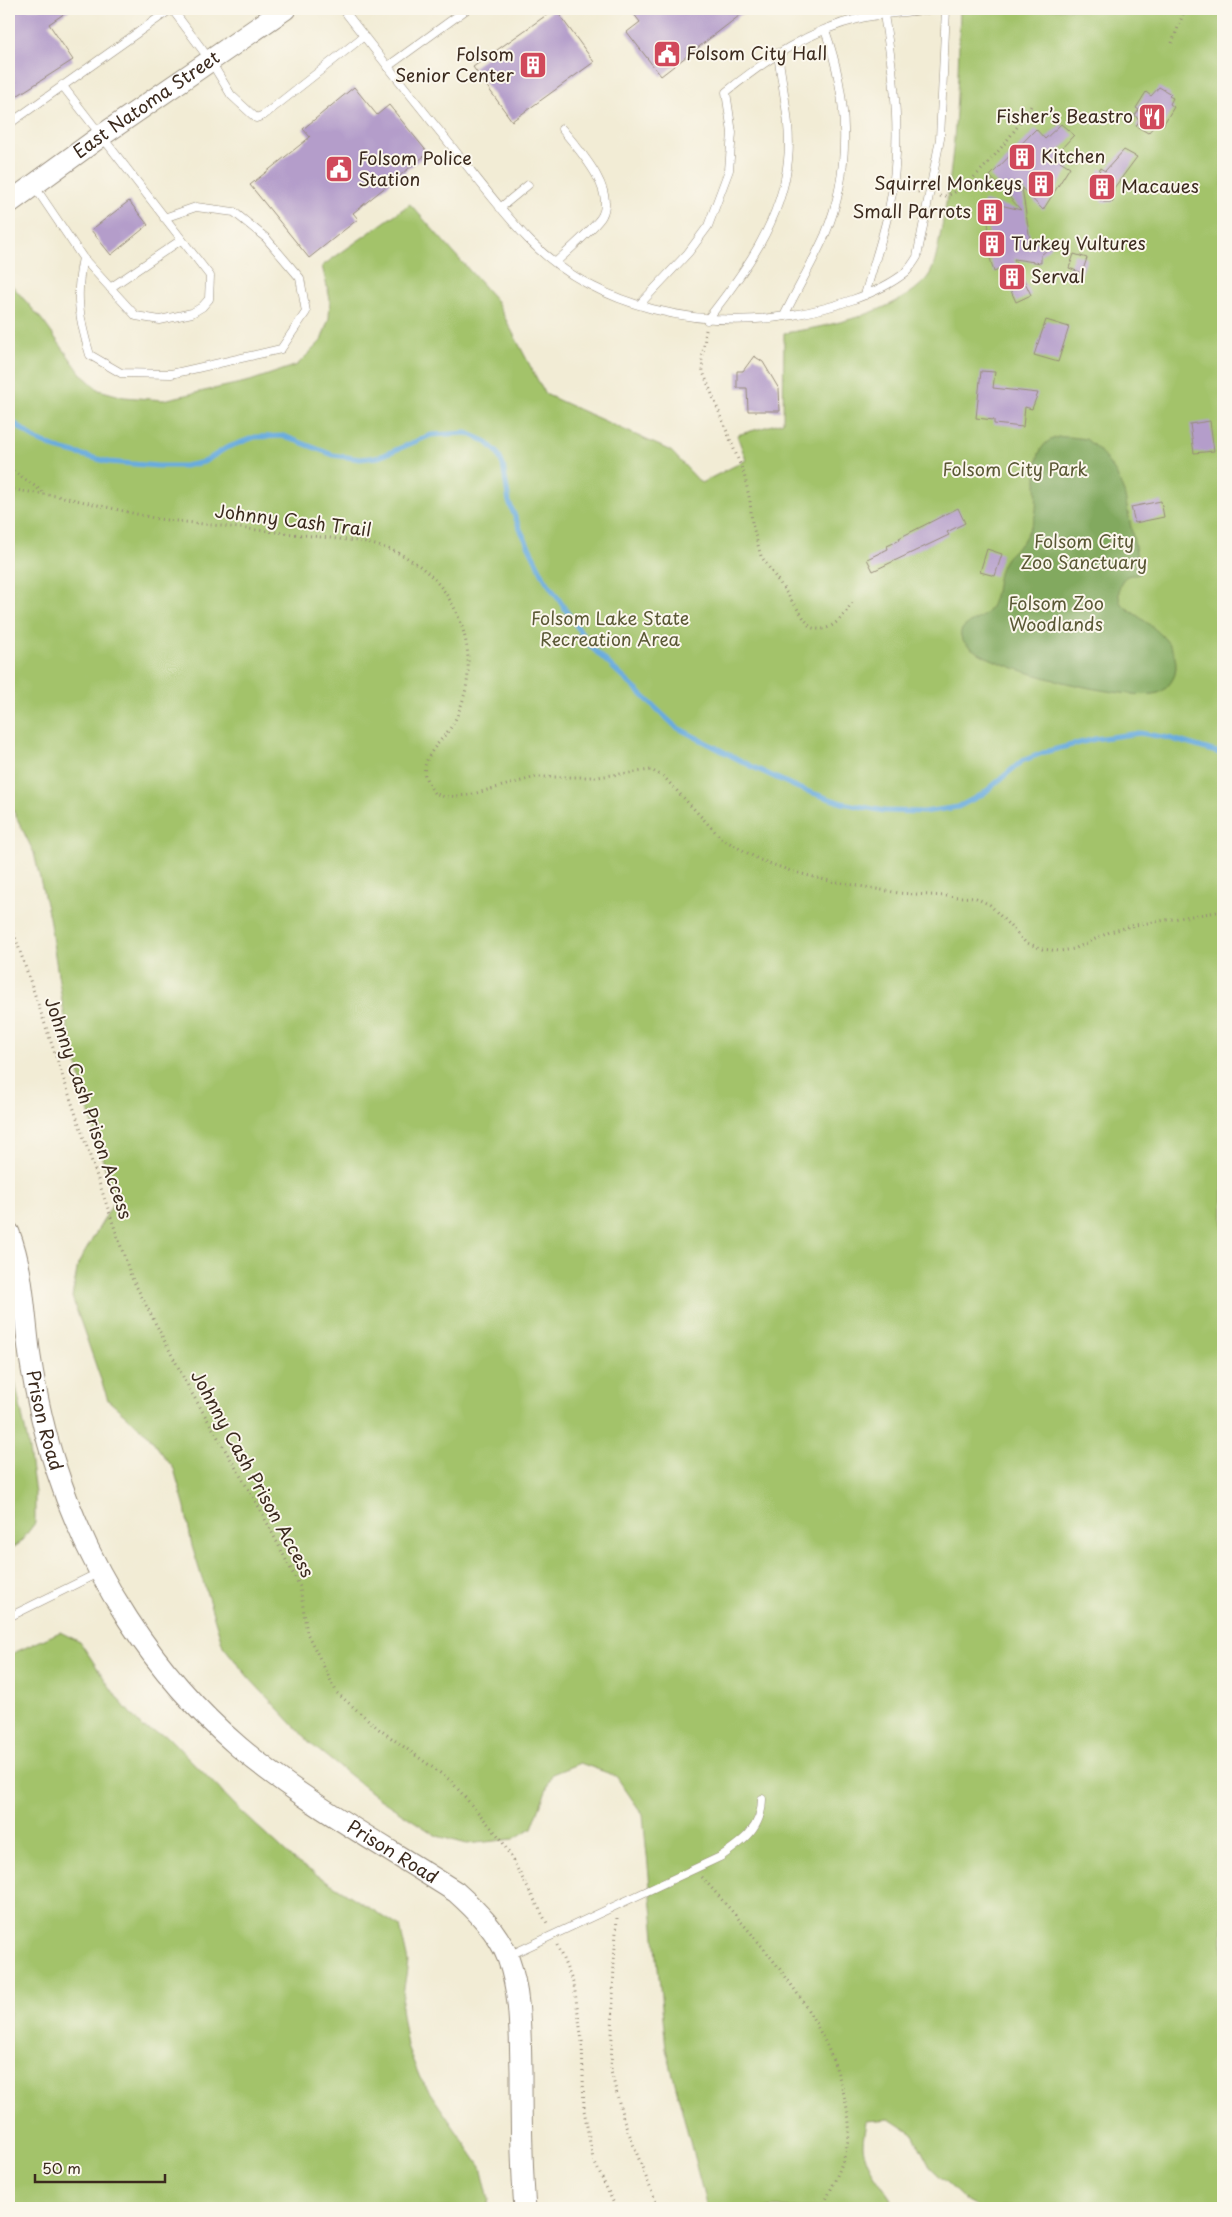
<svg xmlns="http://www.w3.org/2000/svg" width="1232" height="2217" font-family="'Playpen Sans',sans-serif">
	<rect width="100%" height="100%" fill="#fbf7ec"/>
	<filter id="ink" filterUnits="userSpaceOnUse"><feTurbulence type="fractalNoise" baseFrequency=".02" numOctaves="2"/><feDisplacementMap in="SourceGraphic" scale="10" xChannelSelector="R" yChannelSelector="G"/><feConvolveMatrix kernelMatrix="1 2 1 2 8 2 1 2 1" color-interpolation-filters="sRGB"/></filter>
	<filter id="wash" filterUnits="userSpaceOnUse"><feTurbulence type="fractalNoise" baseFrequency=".0096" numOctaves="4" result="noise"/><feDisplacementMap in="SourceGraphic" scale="20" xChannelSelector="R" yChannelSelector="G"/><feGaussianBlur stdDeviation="1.12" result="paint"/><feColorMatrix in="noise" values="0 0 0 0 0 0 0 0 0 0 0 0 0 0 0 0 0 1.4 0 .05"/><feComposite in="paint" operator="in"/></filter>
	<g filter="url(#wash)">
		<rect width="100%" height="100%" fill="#f2ecd5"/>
		<!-- green -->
		<path fill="#a3c36b" stroke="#6f7644" d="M960,9H1223V2208H979L966,2201L930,2167L913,2134L890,2119L866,2121C865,2129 863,2138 863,2145C866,2170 885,2187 897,2208H707L666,2048L643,1815L616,1776L580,1763L552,1774L532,1828L513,1839L467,1844L437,1836L378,1798L312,1745L249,1678L223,1646L192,1546L185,1508L174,1469L148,1435L108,1400L72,1297L78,1264L115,1200L93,1128L64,1013L49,917L34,853L9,802V282L43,321L82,375L99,390L124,397L163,400L250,381L297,365L321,341L329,318L330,299L322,266L410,204L495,299L545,394L671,451L701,483L746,460L737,435L783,422L784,333C826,327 899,312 927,278C936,267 938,246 941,231C956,158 958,84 960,9Z
			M9,1353L28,1443L35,1493V1523L19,1544L9,1550Z
			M60,1632L80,1642L118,1699L143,1728L167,1736L244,1814L295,1861L400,1927L408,1962L401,2008L407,2046L420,2078L481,2167L489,2200L486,2208H9V1655Z"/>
		<!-- forest -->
		<path fill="#82a95f" stroke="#5e6a3e" d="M1070,437L1086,439L1099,450L1116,473L1124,492L1139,567V574C1137,575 1134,575 1131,575C1118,577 1117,596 1121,604C1143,621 1183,641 1175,674C1173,681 1165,691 1158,693C1131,703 966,665 961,636C958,623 982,621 989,610C999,596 995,578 1003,563C1007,554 1017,549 1023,541C1026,536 1029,530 1032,524C1045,502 1022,449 1055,438C1059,436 1065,437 1070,437Z"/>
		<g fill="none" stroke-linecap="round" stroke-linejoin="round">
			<!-- stream -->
			<path stroke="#69acde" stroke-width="5" d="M9,419L35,439L56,448L109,462L158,466H185L204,462L226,448L255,437L284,436L333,455L360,459L379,457L431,435L467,433L485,441L497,452L503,465L509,502L520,529L545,579L590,646L676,727L753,767L798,788L842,803L884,811L924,812L958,807L983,794L1022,761L1045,752L1095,739L1140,733L1169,738L1223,754"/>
		</g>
		<g id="blocks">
			<!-- building -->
			<path fill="#b49dca" d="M9,9H71L49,24L73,60L9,101Z
				M555,9L594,62L512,121L473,67Z
				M630,9H748L661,76L627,32L640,22Z
				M354,87L377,115L389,105L428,153L353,213L358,219L309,258L250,185L310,137L303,129Z
				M1159,87L1171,94L1169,96L1173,98L1170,104L1174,107L1163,125L1158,122L1148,133L1136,126L1139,121L1135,115L1139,110L1136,108L1146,92L1151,96Z
				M1061,124L1074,135L1060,150L1066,155L1060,161L1070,167L1043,210L1022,188L1030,240L1053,245L1041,255V263L1014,259L1031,295L1016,302L1001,269L994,272L986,244L989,237L988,219L980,218L984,201L1021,210L990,176L1036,129L1045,139Z
				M1124,150L1137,157L1114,188L1113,202H1103L1094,195L1100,168L1105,171Z
				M129,201L148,225L111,255L91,230Z
				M1074,254L1087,258L1082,273L1069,268Z
				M1046,320L1069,327L1058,362L1034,355Z
				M754,356L763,362L779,389L780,411H748L747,388H737V371H743Z
				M981,371L995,372L993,388L1038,393L1032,409L1025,407L1023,427L994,424V420L976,418Z
				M1210,421L1214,451L1194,453L1190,424Z
				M1161,501L1164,517L1135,523L1131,507Z
				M958,508L965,523L947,532L949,535L873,571L867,559L888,549L887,546L900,540L899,538Z
				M987,549L1002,554L995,576L980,572Z"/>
		</g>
	</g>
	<g filter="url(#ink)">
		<use href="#blocks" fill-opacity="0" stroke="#968b7a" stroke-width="1"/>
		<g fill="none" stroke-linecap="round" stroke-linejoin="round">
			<!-- lane casing -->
			<g stroke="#968b7a" stroke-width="9">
				<path id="lane" d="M172,9L210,60L231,95L256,118L264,115L364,36
					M343,9C379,56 416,102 453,148C478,180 502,212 530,241C598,309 702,330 793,315C828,309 878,295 906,272C910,268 914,262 917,257L940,139L946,9
					M387,67L467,9
					M9,124L171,9
					M35,187L83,258L136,316L160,320L192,313L202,307L209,299L210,276L62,85
					M500,208L528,185
					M83,258C75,295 79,319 90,355L121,373L171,374L281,349L306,312L300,278L266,238L234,212L196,207L164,218
					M556,262C566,253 597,225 602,216C616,189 578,149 562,129
					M110,288L181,240
					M865,295C873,266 883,238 889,209C903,144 895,80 884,15
					M640,304L688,253L708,226L729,170L732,133L726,92C767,59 809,30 861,18C885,13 910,12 934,9
					M784,316C797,289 813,262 825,235C853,168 848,96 825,30
					M707,320C744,273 782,221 788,160C792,127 782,87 778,53
					M9,1617L98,1573
					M508,1956L720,1857C742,1842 762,1829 762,1799"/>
			</g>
			<!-- secondary casing -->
			<g stroke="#968b7a" stroke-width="23">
				<g id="secondary">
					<path id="s1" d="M9,203L101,136L285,9"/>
					<path id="s2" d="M9,1233C24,1272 24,1316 30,1357C36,1395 44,1432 56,1468C90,1574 154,1674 239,1747C305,1803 383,1845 456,1892C476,1910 498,1932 508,1958C521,1994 520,2032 521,2071C521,2117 521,2163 525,2208"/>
				</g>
			</g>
			<!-- path -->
			<path stroke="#968b7a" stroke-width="3" stroke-dasharray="1 4" stroke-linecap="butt" d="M1172,43L1185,9
				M908,190L919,192
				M940,196C964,201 1021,125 1032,104
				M706,330L702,360L703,372L744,474L750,501L752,523L761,556L810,627C830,635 842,618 852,603
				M9,468L43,492
				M9,489L63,497L158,519L357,541C373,544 389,548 404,556C455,583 481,648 462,703C459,711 456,720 451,727C442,741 421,757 425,776C427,782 431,788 434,793L445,797L469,795L536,777H597L651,770L664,777L721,838L760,860L791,871L825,880L899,893L976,898L990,905L1025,942L1042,949L1060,951L1074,949L1110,932L1135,925L1223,911
				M9,919L131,1276L190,1390L260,1509L300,1587L307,1633L337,1693L379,1729L450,1780L501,1839L548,1925
				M702,1877C760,1944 825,2010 845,2099C848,2112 851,2128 848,2141C844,2164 832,2187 822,2208
				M617,1918L614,1961L611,2071L623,2118L658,2208
				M557,1945L574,1985L582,2041L584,2110L593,2159L616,2208"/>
			<!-- lane -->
			<use href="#lane" stroke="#fff" stroke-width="8"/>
			<!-- secondary -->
			<use href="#secondary" stroke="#fff" stroke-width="21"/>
		</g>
	</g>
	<!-- icons -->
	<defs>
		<g id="civic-square" transform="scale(1.4375)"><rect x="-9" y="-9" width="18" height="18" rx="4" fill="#d1495b" stroke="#fbf7ec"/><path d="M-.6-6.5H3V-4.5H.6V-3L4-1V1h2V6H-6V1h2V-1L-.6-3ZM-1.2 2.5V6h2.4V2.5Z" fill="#fff"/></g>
		<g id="building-square" transform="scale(1.4375)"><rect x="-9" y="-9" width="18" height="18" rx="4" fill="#d1495b" stroke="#fbf7ec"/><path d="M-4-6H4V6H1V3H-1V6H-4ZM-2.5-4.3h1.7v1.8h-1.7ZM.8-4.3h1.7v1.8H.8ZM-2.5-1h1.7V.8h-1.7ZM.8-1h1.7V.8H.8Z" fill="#fff"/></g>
		<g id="restaurant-square" transform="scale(1.4375)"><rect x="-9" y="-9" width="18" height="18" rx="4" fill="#d1495b" stroke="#fbf7ec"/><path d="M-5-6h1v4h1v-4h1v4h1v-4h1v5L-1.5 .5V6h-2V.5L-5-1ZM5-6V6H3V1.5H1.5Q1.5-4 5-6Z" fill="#fff"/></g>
	</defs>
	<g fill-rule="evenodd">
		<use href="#civic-square" x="667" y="54"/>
		<use href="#building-square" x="533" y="65"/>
		<use href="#restaurant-square" x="1152" y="117"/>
		<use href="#building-square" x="1022" y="157"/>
		<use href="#civic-square" x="339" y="169"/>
		<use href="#building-square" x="1041" y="184"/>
		<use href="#building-square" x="1102" y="187"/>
		<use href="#building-square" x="990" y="212"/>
		<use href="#building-square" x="992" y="244"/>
		<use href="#building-square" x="1012" y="277"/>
	</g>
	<g text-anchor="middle" stroke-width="4" stroke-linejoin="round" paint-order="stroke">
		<!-- poi labels -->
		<g font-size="18" fill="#3b2a1e" stroke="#fbf7ec" text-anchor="start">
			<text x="686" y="60">Folsom City Hall</text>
			<text x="514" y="61" text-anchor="end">Folsom<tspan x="514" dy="21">Senior Center</tspan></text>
			<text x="1133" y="123" text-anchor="end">Fisher’s Beastro</text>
			<text x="1041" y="163">Kitchen</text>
			<text x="358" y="165">Folsom Police<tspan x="358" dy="21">Station</tspan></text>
			<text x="1022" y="190" text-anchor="end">Squirrel Monkeys</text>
			<text x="1121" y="193">Macaues</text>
			<text x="971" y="218" text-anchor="end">Small Parrots</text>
			<text x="1011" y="250">Turkey Vultures</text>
			<text x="1031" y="283">Serval</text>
		</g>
		<!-- street labels -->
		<g font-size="18" fill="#3b2a1e" stroke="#fbf7ec">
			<text dy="6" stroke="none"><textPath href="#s1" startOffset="169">East Natoma Street</textPath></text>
			<text transform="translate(293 521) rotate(7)" y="6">Johnny Cash Trail</text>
			<text transform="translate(88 1108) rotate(71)" y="6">Johnny Cash Prison Access</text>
			<text dy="6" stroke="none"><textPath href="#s2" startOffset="191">Prison Road</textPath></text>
			<text transform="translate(252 1474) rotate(61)" y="6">Johnny Cash Prison Access</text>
			<text dy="6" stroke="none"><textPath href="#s2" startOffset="764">Prison Road</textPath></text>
		</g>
		<!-- park labels -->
		<g font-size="18" fill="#5a5835" stroke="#fbf7ec">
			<text x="1015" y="476">Folsom City Park</text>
			<text x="1084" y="548">Folsom City<tspan x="1084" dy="21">Zoo Sanctuary</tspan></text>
			<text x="1056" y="610">Folsom Zoo<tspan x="1056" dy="21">Woodlands</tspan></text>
			<text x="610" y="625">Folsom Lake State<tspan x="610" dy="21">Recreation Area</tspan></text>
		</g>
	</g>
	<!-- margin -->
	<rect width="1232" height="2217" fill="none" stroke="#fbf7ec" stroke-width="30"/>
	<!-- scale -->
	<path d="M35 2174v8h130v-8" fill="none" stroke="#3b2a1e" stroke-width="2.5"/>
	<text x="42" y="2174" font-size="15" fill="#3b2a1e" stroke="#fbf7ec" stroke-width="4" paint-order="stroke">50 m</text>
</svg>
